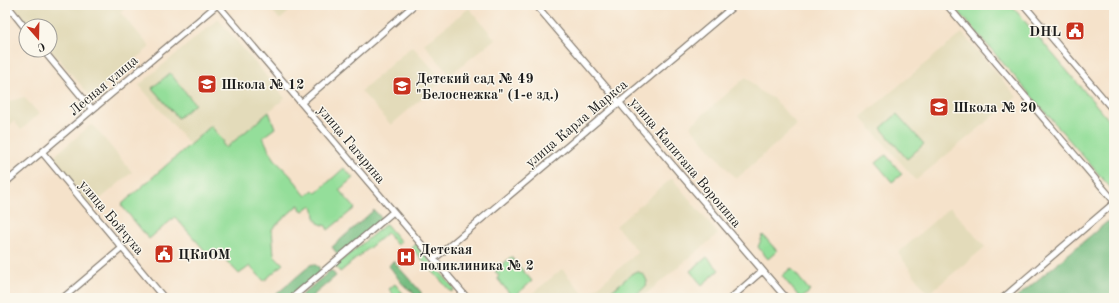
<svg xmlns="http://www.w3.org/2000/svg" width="1119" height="303" font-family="'Old Standard TT',serif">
	<rect width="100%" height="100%" fill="#fbf7ec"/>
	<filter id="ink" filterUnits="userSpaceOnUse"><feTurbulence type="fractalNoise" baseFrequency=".025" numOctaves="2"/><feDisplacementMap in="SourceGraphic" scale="8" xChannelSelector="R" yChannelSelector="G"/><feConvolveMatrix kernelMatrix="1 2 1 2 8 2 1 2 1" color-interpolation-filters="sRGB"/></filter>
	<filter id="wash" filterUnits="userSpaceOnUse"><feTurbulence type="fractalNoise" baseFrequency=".012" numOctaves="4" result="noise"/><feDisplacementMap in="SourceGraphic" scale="16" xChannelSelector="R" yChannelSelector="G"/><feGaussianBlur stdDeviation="0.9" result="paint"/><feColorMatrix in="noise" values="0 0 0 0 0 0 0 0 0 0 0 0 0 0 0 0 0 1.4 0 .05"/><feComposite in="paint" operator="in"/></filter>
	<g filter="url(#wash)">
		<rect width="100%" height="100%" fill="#f5e2ca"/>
		<!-- built -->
		<path fill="#e3dbba" d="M13,5H128L120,12L150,47L91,97L50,49V26H31Z
			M268,5H296L280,20Z
			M469,8L495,39L450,75L424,44Z
			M218,19L285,98L226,148L222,143L224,142L211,126L189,144L139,85Z
			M962,33L1017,97L916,180L861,117Z
			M412,46L443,80L391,125L361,91Z
			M746,77L761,92L774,99L797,125L736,179L690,126Z
			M24,97L39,114L21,130L14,121L5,129V100L7,102Z
			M92,124L132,172L91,207L52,158Z
			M672,178L718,234L641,298H527L562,269L586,297L638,252L616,226Z
			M950,207L985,247L928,294L898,253Z"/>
		<!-- green -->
		<path fill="#94de9a" stroke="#587d5b" d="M953,5H1011L1114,126V192Z
			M170,73L195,104L178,118L152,88Z
			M269,112L275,128L263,137C267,146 271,155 278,163C282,168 289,173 293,179C299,185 300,190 306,196L313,190L316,193L344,168L353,178L339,190L355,208L328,230L326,226L318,223L315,217L314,209L310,206L303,211L300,209V206L298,205L272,229L274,255L283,264L264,281L250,266L239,274L219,253H207L175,217L149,239L121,205L211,126L224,142L222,143L226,148Z
			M897,114L924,144L907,159L881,128Z
			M886,155L902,174L892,182L876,163Z
			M386,224L401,242L397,245L387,233L340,272L335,266Z
			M763,235L777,251L768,259L758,247Z
			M417,243L427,254V257L455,289L451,292L412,248Z
			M511,257L532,281L513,298L497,278L499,276L495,271Z
			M707,257L719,270L702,285L690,271Z
			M791,268L810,291L802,298H800L782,276Z
			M634,272H639L644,275L647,281L646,286L633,298H606L608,294Z
			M395,284L407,298H396L389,289Z"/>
		<!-- forest -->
		<path fill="#77bd82" stroke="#4a6c4f" d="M374,210L382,219L339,256L332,247Z
			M1108,221L1114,229V298H1016Z
			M393,261L421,292V295L424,298H416L412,291C401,286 397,275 389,266Z
			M313,264L319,267L320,272L289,298H272L307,268L308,266Z
			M331,270L336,276L310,298H298Z"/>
	</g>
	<g filter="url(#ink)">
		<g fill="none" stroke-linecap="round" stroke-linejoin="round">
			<!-- minor casing -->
			<g stroke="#887f73" stroke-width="8">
				<path id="minor" d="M7,5L26,29
					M218,5L467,298
					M536,5L786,298
					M947,5L1114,201
					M1024,5L1114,111
					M43,50L92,109
					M301,103L414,5
					M42,152L164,298
					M5,183L217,5
					M434,259L735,5
					M63,298L122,248
					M292,298L393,212
					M731,298L762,271
					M1003,298L1114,203"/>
			</g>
			<!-- minor -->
			<use href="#minor" stroke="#fff" stroke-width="5.5"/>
		</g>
	</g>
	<!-- icons -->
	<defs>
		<g id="civic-square" transform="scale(1)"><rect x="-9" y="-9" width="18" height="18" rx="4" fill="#c8321e" stroke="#fbf7ec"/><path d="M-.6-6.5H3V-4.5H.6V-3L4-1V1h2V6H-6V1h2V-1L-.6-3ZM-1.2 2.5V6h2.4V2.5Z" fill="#fff"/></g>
		<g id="school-square" transform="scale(1)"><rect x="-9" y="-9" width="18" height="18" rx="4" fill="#c8321e" stroke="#fbf7ec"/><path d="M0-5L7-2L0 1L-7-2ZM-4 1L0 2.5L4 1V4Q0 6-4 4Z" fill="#fff"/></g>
		<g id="hospital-square" transform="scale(1)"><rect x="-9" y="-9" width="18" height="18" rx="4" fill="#c8321e" stroke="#fbf7ec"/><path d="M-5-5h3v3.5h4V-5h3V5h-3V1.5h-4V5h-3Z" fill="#fff"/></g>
	</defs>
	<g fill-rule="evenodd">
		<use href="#civic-square" x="1075" y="31"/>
		<use href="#school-square" x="207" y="84"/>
		<use href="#school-square" x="402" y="86"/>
		<use href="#school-square" x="939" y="107"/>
		<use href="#civic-square" x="164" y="254"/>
		<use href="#hospital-square" x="406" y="257"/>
	</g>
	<g text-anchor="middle" stroke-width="3" stroke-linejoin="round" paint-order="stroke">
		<!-- poi labels -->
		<g font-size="14" font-weight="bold" fill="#1c1c1c" stroke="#fbf7ec" text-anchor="start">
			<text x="1061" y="36" text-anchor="end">DHL</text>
			<text x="416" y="83">Детский сад № 49<tspan x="416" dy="16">"Белоснежка" (1-е зд.)</tspan></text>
			<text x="221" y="89">Школа № 12</text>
			<text x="953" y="112">Школа № 20</text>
			<text x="420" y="254">Детская<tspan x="420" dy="16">поликлиника № 2</tspan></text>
			<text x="178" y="259">ЦКиОМ</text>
		</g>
		<!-- street labels -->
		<g font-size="14" fill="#1c1c1c" stroke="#fbf7ec">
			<text transform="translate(103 85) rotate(-40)" y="5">Лесная улица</text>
			<text transform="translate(576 123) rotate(-40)" y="5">улица Карла Маркса</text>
			<text transform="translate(352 144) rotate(50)" y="5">улица Гагарина</text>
			<text transform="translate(686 162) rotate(50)" y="5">улица Капитана Воронина</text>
			<text transform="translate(112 217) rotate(50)" y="5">улица Бойчука</text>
		</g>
	</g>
	<!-- margin -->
	<rect width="1119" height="303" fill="none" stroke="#fbf7ec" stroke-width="20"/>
	<!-- north arrow -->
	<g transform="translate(38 38) rotate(160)"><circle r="19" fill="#fbf7ec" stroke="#a29f99"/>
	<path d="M0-3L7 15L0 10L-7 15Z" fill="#c8321e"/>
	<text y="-6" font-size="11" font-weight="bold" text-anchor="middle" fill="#1c1c1c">С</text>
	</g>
</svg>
